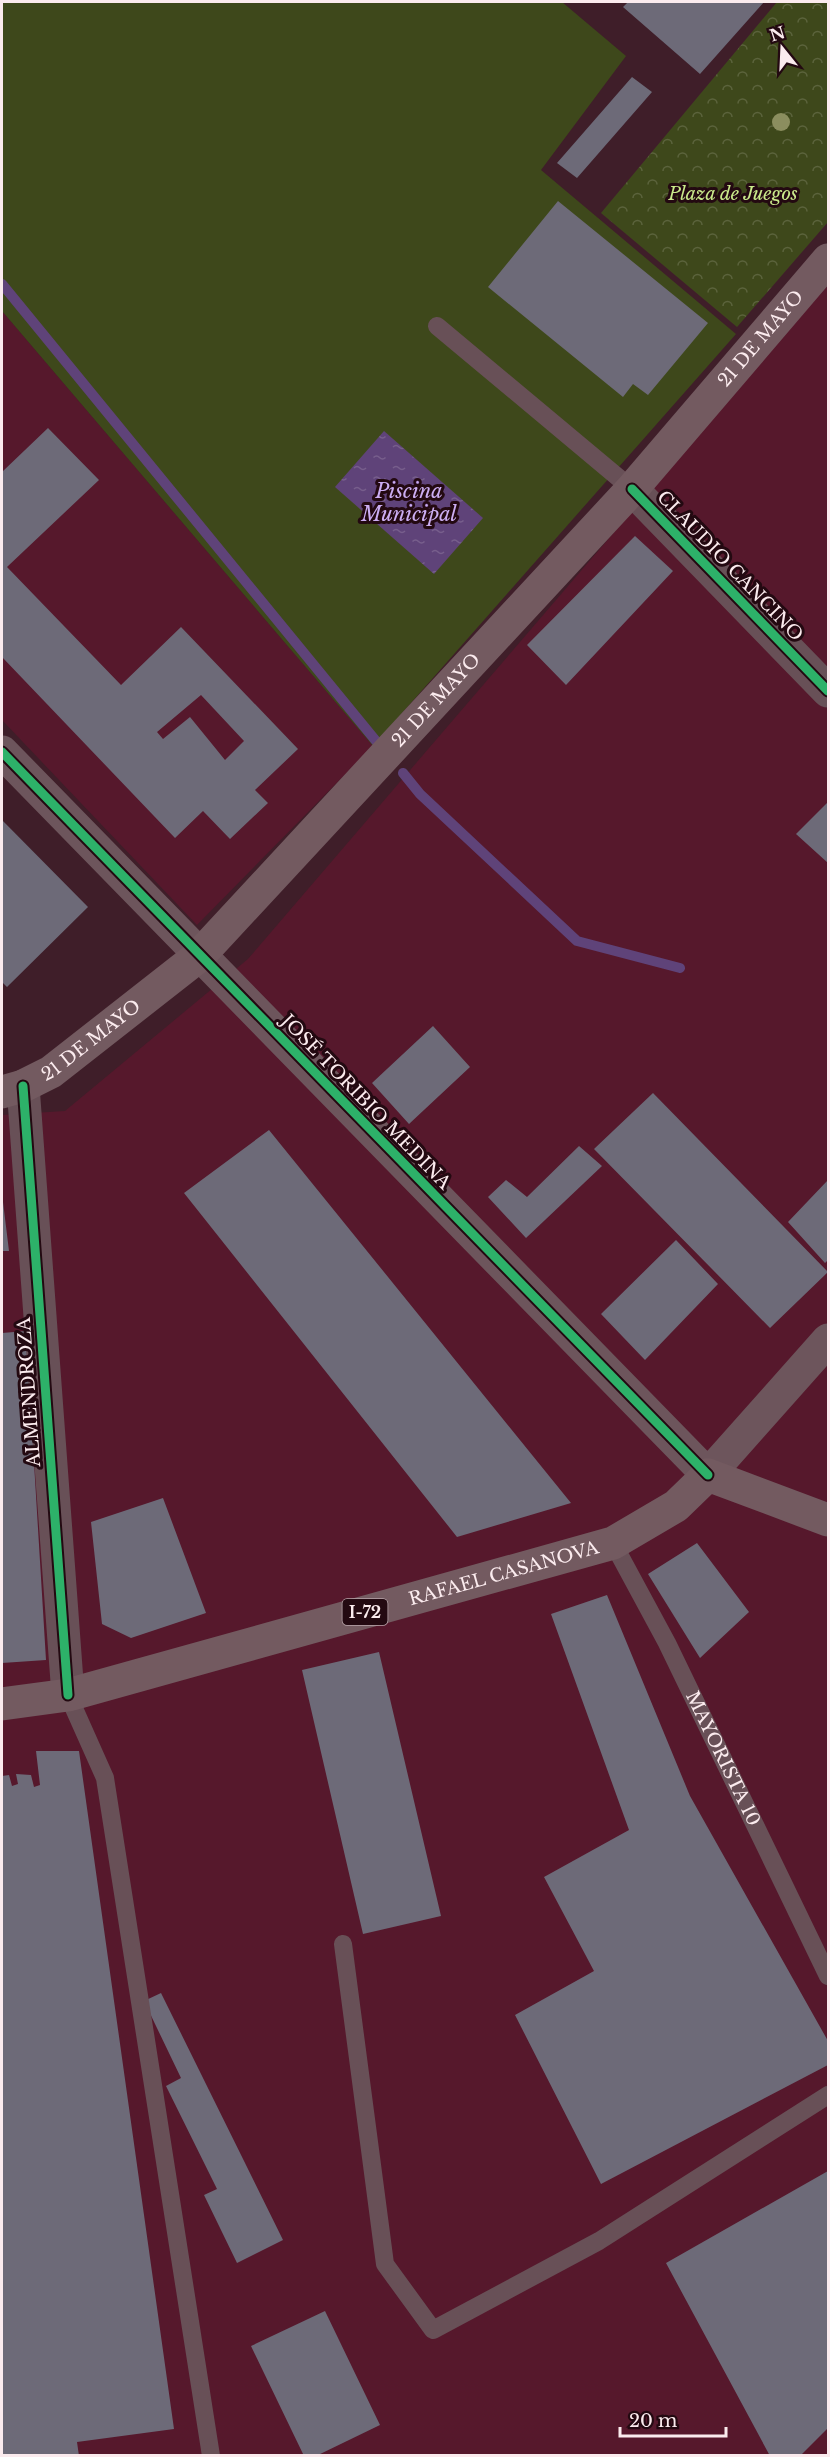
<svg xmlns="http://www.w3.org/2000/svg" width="830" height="2457" font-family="'Libre Baskerville',serif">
	<defs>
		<pattern id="park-crowns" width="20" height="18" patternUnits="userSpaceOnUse" patternTransform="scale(1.5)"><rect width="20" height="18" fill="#3e481b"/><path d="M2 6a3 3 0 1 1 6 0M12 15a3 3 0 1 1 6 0" fill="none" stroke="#5b633c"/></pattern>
		<pattern id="water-ripples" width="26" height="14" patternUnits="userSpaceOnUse" patternTransform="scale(1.5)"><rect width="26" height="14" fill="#5f4379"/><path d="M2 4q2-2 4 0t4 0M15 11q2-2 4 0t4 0" fill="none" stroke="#775e8c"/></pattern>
	</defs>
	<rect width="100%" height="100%" fill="#3f1e29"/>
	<!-- built -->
	<path fill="#56182c" d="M828,283V2455L2,2456V1115L65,1111L248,959Z
		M2,311L373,746L197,925L2,720Z"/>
	<!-- grass -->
	<path fill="#3e481b" d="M2,2H562L626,56L541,170L736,334L373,746L2,311Z"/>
	<!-- park -->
	<path fill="url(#park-crowns)" d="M777,2H828V222L737,327L601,213Z"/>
	<!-- water -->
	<path fill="url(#water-ripples)" d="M384,431L483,518L434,574L335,487Z"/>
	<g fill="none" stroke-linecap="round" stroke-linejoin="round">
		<!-- stream -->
		<path stroke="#5f4379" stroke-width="10" d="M2,284L376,741
			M403,773L420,794L577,941L680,968"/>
	</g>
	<!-- building -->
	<path fill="#6d6a78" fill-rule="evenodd" d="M628,2H764L700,74L623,7Z
		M632,77L652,92L577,178L557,163Z
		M558,201L708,323L648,395L633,384L623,397L488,287Z
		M48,428L99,480L7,567L121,685L181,627L298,749L255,790L268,803L230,839L203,811L175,838L2,657V472ZM201,695L244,741L225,760L190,717L163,739L157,732Z
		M635,536L673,571L566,685L527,645Z
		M828,802V863L796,834Z
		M2,820L88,907L7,987L2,982Z
		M433,1026L470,1067L409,1124L372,1083Z
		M653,1093L828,1272L770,1328L594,1149Z
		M269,1130L571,1503L457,1537L184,1193Z
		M579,1146L602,1166L526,1238L488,1197L506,1180L527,1197Z
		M828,1180V1260L825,1263L788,1222Z
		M2,1202H3L9,1251H2Z
		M676,1240L718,1284L645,1360L601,1314Z
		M26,1331L46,1660L2,1663V1333Z
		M163,1498L206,1613L131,1638L102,1624L91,1522Z
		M697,1543L749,1612L700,1658L648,1574Z
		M607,1595L690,1796L828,2041V2065L601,2184L515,2015L594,1971L544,1877L629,1830L551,1614Z
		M379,1652L441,1916L363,1934L302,1670Z
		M36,1751H79L174,2429L77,2442L79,2456H2V1776L9,1775L12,1786L18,1784L16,1774L31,1775L34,1787L40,1785Z
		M161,1993L283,2240L237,2263L204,2195L217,2189L166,2086L181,2078L144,2001Z
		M828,2171V2428L800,2456H770L666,2263Z
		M325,2311L380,2425L316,2456H304L251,2346Z"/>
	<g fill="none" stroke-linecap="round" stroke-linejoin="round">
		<!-- lane -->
		<g stroke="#685057" stroke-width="18">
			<path d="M437,326L632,489"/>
			<path id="s1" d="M613,1543L667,1643L828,1976"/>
			<path d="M68,1695L105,1778L211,2456"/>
			<path d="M343,1944L385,2264L433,2330L599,2241L828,2095"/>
		</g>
		<!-- street -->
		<path stroke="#685057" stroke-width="33" d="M632,489L828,691
			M23,1086L68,1695"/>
		<!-- secondary -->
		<path stroke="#6d555c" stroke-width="33" d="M2,752L708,1475L828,1340"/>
		<!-- primary -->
		<g stroke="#735a60" stroke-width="33">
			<path id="s2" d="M2,1092L23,1086L51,1072L199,956L632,489L828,260"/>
			<path id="s3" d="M2,1704L68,1695L613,1543L676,1506L708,1475L828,1520"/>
		</g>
		<!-- cycleway casing -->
		<g stroke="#230911" stroke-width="13">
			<path id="cycleway" d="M632,489L828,691
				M2,752L708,1475
				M23,1086L68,1695"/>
		</g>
		<!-- cycleway -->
		<use href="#cycleway" stroke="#2db169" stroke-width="9"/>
	</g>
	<!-- trees -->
	<circle fill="#8b8e5f" cx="781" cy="122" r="9"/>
	<g text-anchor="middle" stroke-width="6" stroke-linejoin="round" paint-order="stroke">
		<!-- shield labels -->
		<rect fill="#230911" stroke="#baa7ac" stroke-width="1.5" x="342.5" y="1599" width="45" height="26" rx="4.5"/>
		<g font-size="16" font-weight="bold" fill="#fbebee">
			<text x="365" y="1618">I-72</text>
		</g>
		<!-- park labels -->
		<g font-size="18" font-style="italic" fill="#caea8b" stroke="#230911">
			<text x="733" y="200">Plaza de Juegos</text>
		</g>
		<!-- street labels -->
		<g font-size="18" fill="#fbebee" stroke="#230911">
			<text dy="6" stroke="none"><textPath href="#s2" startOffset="1076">21 DE MAYO</textPath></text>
			<text transform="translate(730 566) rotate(46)" y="6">CLAUDIO CANCINO</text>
			<text dy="6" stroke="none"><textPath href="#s2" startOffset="590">21 DE MAYO</textPath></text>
			<text dy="6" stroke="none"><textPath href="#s2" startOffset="104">21 DE MAYO</textPath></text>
			<text transform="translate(366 1102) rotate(46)" y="6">JOSÉ TORIBIO MEDINA</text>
			<text transform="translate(29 1392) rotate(-94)" y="6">ALMENDROZA</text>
			<text dy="6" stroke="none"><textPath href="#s3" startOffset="519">RAFAEL CASANOVA</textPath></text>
			<text dy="6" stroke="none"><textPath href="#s1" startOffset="242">MAYORISTA 10</textPath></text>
		</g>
		<!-- water labels -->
		<g font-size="20" font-style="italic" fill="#ccaef3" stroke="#230911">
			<text x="409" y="498">Piscina<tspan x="409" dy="23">Municipal</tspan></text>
		</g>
	</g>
	<!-- border -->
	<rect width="830" height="2457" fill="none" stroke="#fbebee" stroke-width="6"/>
	<!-- north arrow -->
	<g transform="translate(782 48) rotate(342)" stroke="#230911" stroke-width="4.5" paint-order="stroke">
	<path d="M0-4.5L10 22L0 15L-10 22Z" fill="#fbebee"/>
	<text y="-9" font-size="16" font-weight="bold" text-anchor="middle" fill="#fbebee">N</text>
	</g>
	<!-- scale -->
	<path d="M620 2427v9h106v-9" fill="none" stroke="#fbebee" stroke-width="3"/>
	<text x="629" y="2427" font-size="18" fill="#fbebee" stroke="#230911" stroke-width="4.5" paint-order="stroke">20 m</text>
</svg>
